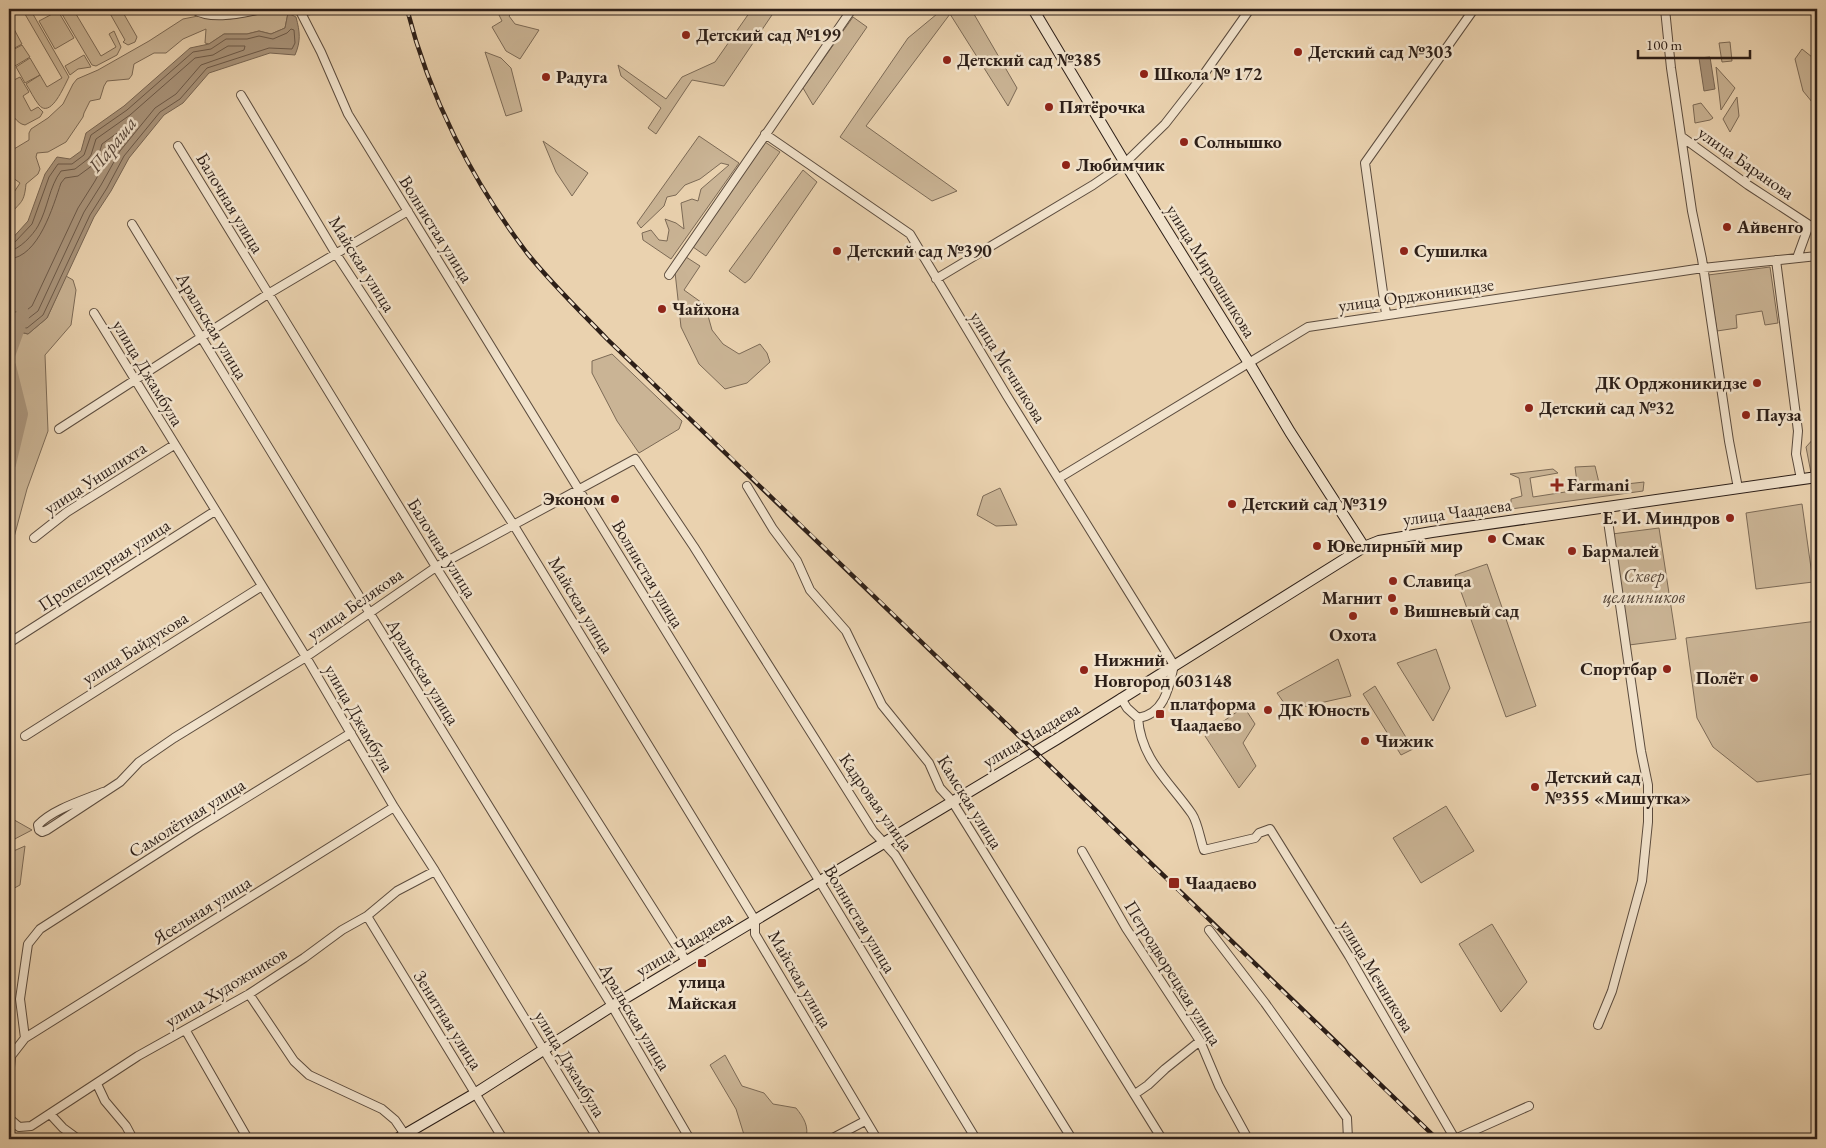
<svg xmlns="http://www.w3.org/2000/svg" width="1826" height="1148" font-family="'EB Garamond',serif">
	<rect width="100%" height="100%" fill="#ead2af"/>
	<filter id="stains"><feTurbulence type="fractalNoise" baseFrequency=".004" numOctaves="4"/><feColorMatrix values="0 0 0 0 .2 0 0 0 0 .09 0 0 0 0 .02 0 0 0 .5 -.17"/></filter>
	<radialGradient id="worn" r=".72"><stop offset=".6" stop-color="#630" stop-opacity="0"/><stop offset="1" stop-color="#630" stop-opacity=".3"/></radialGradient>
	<!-- green -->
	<path fill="#cab495" stroke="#7c6a56" d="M9,9H30L69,77C64,86 51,119 39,105C34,99 30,90 26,84L40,75L47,87L62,78L22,9L9,16Z
		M59,9H73L101,56L116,47L109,34L114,31L121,47L117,55L96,66L92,65Z
		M101,9H121L137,37L135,42L128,45L123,42L125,40L108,10L103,12Z
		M287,9L295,10L290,14L288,13L285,28L271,34L259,31L247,34H224L209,44L205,43L206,29L183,39L166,53H154L134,64L132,75L129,79L107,81L104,86L100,99L90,101L84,113L83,117L66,142L48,152L37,153L36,157L40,169L38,174L26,184C24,206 19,201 9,217V200L20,183L9,175V152L29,140V133L31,129L48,118L63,104L73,84L77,79L98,70L149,41L183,19L198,16L215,19H230Z
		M496,9H516L509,16L515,24L539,30L520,59L506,51L492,27L502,21Z
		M752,9H776L724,86L692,80L656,134L648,128L661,108L621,76L618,65L666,99L682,77L715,62Z
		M943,9H971L1017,88L1008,106L950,14L866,126L957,191L932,201L840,137L908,38Z
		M58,11L74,38L55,49L39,21Z
		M853,17L867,27L813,105L803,88Z
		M14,29L22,44L9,51V32Z
		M1730,42L1732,61L1722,62L1719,43Z
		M22,45L30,57L15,66L9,52Z
		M1802,49L1817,61V108L1803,91L1795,59Z
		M485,52L501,58L511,68L522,111L506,116Z
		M84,55L91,67L78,69L70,75L65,66Z
		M30,58L40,75L25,83L16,67Z
		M1716,67L1735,88L1721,110Z
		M9,75L12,81L20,77L29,92L23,96L31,111L38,107L43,112L40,117L25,125C17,124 9,112 9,104L12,101L9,95Z
		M1737,97L1739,116L1730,132L1723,119Z
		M1701,103L1713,118L1710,120L1695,123L1693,105Z
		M699,136L739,163L671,259L643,240L642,233L651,230L659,240L667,241L669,230L665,219L676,223L684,229L681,203L692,199L698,201L701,189L729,165L721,163L700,179L685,185L676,195L667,197L664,206L641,228L637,223Z
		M543,141L588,173L572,196L556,172Z
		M765,142L780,152L706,256L693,247Z
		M803,170L817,182L750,279L745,283L729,271Z
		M686,257L700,266L684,290L705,305L712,330L723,344L739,354L760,344L767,353L770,362L747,383L725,389L699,364L681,327L675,272Z
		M1770,267L1778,323L1765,325L1762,311L1736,315L1737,328L1717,331L1708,275Z
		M66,276L73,280L76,290L71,325L45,355L48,431L27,489L13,541L9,550V330L28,334L47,318Z
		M612,354L682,421L679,429L639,453L617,421L592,373V361Z
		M1815,437L1817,450V472L1811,473L1806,447Z
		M1595,466L1600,487L1644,482L1643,491L1511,509V499L1522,496L1519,478L1510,474L1553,469L1558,473L1530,478L1533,497L1578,490L1575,467Z
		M1000,488L1017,525L996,526L977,515L983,496Z
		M1802,504L1813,582L1756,589L1746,513Z
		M1659,528L1676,639L1629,645L1612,534Z
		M1487,564L1536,706L1506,717L1455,575Z
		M1817,621V773L1757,782L1713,747L1697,718L1686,638Z
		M1436,649L1450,688L1433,721L1397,663Z
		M1338,659L1351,696L1289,710L1277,693Z
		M1375,686L1413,749L1401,755L1363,694Z
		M1244,707L1255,724L1243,743L1256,766L1239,788L1205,736L1215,727Z
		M1446,806L1474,851L1421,883L1393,838Z
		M9,817L32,830L9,842Z
		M25,846L20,885L9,891V853Z
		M1492,924L1527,982L1501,1012L1459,944Z
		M725,1055L742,1086L764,1093L773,1104L796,1108C804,1118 809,1126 806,1139H741L745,1138L736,1109L710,1065Z"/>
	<!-- water -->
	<path fill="#aa957c" stroke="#786654" d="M288,13L296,17C300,32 301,41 295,55L270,53L209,73L183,103L164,115L129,158L111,191L94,217L47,318L28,334L9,329V242L28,221L45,174L57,157L70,159L81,151L86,133L124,106L190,48L209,44L224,34H247L259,31L271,34L285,28Z
		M1710,57L1715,89L1704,91L1699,58Z"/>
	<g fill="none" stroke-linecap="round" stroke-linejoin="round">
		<!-- shore -->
		<path stroke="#6c5a4a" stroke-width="1" d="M9,245L14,243L32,224L49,177L58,164H72L84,155L91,135L127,110L193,52L211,49L226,39H247L259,36L273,39L287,33L291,29L294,30L295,43L292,49L269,48L207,68L180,99L160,112L124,156L107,188L90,215L43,315L27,328L9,325
			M9,251C19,250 33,235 38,226C48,208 49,187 61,171L75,169L88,159L91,155L96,139L130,115L195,58L213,55L228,46H245L244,50L201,65L176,94L155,108L120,151L101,185L84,212L38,311L25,321L9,318
			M9,259C39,257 53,206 61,183L65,178L78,176L93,165L98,157L102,144L120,131L123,132V135L112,149L95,181L78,208L32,306L23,313L9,311"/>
		<!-- river -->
		<path stroke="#aa957c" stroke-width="14" d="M306,9H307
			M9,353L23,314
			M9,366L21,414L9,464"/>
		<!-- street casing -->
		<g stroke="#5c4c3e" stroke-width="10">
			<path id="street" d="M193,9C212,21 241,13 262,9
				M299,9L321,52L348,114L820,882L976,1139
				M1665,9L1671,68L1692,211L1702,259L1729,441L1738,488
				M241,95L336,254L513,524L752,915L755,920V934L877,1139
				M765,134L910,234L1007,396L1174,665C1169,687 1165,714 1138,718L1127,708L1121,698
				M1682,137L1748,185L1817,230
				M178,146L436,567L686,961
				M132,224L369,612L612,1006L688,1136
				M1797,258L1809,225
				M1776,260L1798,431L1796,454L1801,479
				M669,275L852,9
				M936,279L1093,185L1125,163L1165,124L1204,74L1250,9
				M94,313L306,657L394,807L435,871L598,1139
				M1386,314L1365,163L1474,9
				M59,429L268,294L408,211
				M1059,478L1308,327L1703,268L1817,256
				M747,486L773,529L797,561L810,590L846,631L882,705L929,763L940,788L952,801L1162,1139
				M34,538L67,512L174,445
				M9,643L215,511
				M1138,718C1141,760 1170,782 1192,814C1198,823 1200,839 1204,850L1255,838L1259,833L1270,829L1349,956L1455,1139
				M25,736L262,586
				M103,792C84,800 53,809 38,825L39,830L42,832L47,830L120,782L139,762L174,738L306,657L436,567L635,459L694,547L873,831L895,855L1072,1139
				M1082,851L1126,928L1200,1041L1219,1086L1248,1139
				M367,916L503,1139
				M1209,930L1265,1003L1347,1118L1348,1139
				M249,994L294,1061L309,1075L382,1109L395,1120L408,1139
				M1598,1025L1612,991L1642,881L1648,822V785L1641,751L1606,507
				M186,1031L248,1139
				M25,1038L394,807
				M9,1078L11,1056L25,1038L20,999L28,944L40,929L194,830L351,733
				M97,1084L105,1101L126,1126L133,1139
				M1135,1094L1148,1085L1165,1069L1200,1041
				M9,1113L10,1119L19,1127L31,1126L138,1056L249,994L304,958L342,930L367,916L397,891L435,871
				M51,1115L63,1128L78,1139
				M831,1139L865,1121
				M1455,1139L1529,1106"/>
		</g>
		<!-- secondary casing -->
		<g stroke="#2d1f18" stroke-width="12">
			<path id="secondary" d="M1033,9L1125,163L1249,363L1290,432L1364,547
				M397,1139L476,1093L612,1006L1057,739L1364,547L1379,541L1432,532L1817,477"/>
		</g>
		<!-- street -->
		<use href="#street" stroke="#f1e2cb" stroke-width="8"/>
		<!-- secondary -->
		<use href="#secondary" stroke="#f1e2cb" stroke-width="10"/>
		<!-- rail casing -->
		<g stroke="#2d1f18" stroke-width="4.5">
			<path id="rail" d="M407,9C429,96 472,181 527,253C552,284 580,311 607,339C885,604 1159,874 1437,1139"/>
		</g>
		<!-- rail -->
		<use href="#rail" stroke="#f1e2cb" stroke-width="2.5" stroke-dasharray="8" stroke-linecap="butt"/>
	</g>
	<!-- markers -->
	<g fill="#8f2418" stroke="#f1e2cb" stroke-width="2">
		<circle cx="686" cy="35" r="5"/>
		<circle cx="1298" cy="52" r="5"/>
		<circle cx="947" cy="60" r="5"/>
		<circle cx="1144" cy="74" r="5"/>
		<circle cx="546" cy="77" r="5"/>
		<circle cx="1049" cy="107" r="5"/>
		<circle cx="1184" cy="142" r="5"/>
		<circle cx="1066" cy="165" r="5"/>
		<circle cx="1727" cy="227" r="5"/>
		<circle cx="837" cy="251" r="5"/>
		<circle cx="1404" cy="251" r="5"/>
		<circle cx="662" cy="309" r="5"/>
		<circle cx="1757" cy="383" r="5"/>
		<circle cx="1529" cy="408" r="5"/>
		<circle cx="1746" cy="415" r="5"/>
		<path d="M1554.5 477.5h5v5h5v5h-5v5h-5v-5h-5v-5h5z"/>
		<circle cx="615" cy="499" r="5"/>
		<circle cx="1232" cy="504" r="5"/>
		<circle cx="1730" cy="518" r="5"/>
		<circle cx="1492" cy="539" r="5"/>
		<circle cx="1317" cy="546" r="5"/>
		<circle cx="1572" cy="551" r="5"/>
		<circle cx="1393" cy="581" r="5"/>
		<circle cx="1392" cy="598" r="5"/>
		<circle cx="1394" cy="611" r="5"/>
		<circle cx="1353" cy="616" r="5"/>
		<circle cx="1667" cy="669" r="5"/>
		<circle cx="1084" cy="670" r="5"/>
		<circle cx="1754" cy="678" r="5"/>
		<circle cx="1268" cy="710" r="5"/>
		<rect x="1155" y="709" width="10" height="10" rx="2.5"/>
		<circle cx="1365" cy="741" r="5"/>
		<circle cx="1535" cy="787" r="5"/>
		<rect x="1168" y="877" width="12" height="12" rx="2.5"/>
		<rect x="697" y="958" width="10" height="10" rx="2.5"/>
	</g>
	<g text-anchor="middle" stroke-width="5" stroke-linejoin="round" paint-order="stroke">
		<!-- poi labels -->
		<g font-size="18" font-weight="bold" fill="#2d1f18" stroke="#f1e2cb" text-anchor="start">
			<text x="696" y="41">Детский сад №199</text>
			<text x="1308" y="58">Детский сад №303</text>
			<text x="957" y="66">Детский сад №385</text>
			<text x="1154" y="80">Школа № 172</text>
			<text x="556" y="83">Радуга</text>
			<text x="1059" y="113">Пятёрочка</text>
			<text x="1194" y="148">Солнышко</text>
			<text x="1076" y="171">Любимчик</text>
			<text x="1737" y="233">Айвенго</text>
			<text x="847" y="257">Детский сад №390</text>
			<text x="1414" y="257">Сушилка</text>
			<text x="672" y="315">Чайхона</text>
			<text x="1747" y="389" text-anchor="end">ДК Орджоникидзе</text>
			<text x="1539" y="414">Детский сад №32</text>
			<text x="1756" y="421">Пауза</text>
			<text x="1567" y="491">Farmani</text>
			<text x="605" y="505" text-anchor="end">Эконом</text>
			<text x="1242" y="510">Детский сад №319</text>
			<text x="1720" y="524" text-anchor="end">Е. И. Миндров</text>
			<text x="1502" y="545">Смак</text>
			<text x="1327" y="552">Ювелирный мир</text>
			<text x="1582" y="557">Бармалей</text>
			<text x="1403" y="587">Славица</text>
			<text x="1382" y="604" text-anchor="end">Магнит</text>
			<text x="1404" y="617">Вишневый сад</text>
			<text x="1353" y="641" text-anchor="middle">Охота</text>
			<text x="1094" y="666">Нижний<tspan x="1094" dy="21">Новгород 603148</tspan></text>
			<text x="1657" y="675" text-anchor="end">Спортбар</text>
			<text x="1744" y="684" text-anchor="end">Полёт</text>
			<text x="1170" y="710">платформа<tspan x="1170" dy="21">Чаадаево</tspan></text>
			<text x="1278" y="716">ДК Юность</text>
			<text x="1375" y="747">Чижик</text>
			<text x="1545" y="783">Детский сад<tspan x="1545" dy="21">№355 «Мишутка»</tspan></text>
			<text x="1185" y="889">Чаадаево</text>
			<text x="702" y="988" text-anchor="middle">улица<tspan x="702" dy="21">Майская</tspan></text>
		</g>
		<!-- street labels -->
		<g font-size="18" fill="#2d1f18" stroke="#f1e2cb">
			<text transform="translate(1746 163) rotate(35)" y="6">улица Баранова</text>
			<text transform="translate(230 203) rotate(59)" y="6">Балочная улица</text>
			<text transform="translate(436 229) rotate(58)" y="6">Волнистая улица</text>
			<text transform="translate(362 264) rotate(58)" y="6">Майская улица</text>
			<text transform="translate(1211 271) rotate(58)" y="6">улица Мирошникова</text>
			<text transform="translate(1416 295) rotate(-8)" y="6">улица Орджоникидзе</text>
			<text transform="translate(212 326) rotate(59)" y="6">Аральская улица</text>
			<text transform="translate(1008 367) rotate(58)" y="6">улица Мечникова</text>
			<text transform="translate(148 373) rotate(59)" y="6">улица Джамбула</text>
			<text transform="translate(95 478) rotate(-33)" y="6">улица Уншлихта</text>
			<text transform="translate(1457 512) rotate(-8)" y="6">улица Чаадаева</text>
			<text transform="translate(442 548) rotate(58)" y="6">Балочная улица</text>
			<text transform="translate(104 565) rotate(-33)" y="6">Пропеллерная улица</text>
			<text transform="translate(648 574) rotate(59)" y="6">Волнистая улица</text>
			<text transform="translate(355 604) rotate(-35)" y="6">улица Белякова</text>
			<text transform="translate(581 605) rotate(59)" y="6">Майская улица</text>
			<text transform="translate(135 648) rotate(-32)" y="6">улица Байдукова</text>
			<text transform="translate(423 672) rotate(58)" y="6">Аральская улица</text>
			<text transform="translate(359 718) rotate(60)" y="6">улица Джамбула</text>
			<text transform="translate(1031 735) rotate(-31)" y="6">улица Чаадаева</text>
			<text transform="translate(876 802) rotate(55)" y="6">Кадровая улица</text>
			<text transform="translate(970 802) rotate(58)" y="6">Камская улица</text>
			<text transform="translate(187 818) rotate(-32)" y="6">Самолётная улица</text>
			<text transform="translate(202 910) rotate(-32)" y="6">Ясельная улица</text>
			<text transform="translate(860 919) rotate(59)" y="6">Волнистая улица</text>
			<text transform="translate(684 944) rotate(-31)" y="6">улица Чаадаева</text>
			<text transform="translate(1173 973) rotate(58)" y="6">Петродворецкая улица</text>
			<text transform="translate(1377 976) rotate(59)" y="6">улица Мечникова</text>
			<text transform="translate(800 979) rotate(60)" y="6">Майская улица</text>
			<text transform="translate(226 987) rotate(-31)" y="6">улица Художников</text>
			<text transform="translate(635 1017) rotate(59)" y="6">Аральская улица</text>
			<text transform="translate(448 1020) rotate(58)" y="6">Зенитная улица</text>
			<text transform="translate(570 1064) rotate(59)" y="6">улица Джамбула</text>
		</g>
		<!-- park labels -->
		<g font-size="18" font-style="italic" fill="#544437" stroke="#f1e2cb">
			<text x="1644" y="582">Сквер<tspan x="1644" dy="21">целинников</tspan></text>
		</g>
		<!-- water labels -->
		<g font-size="19" font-style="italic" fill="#59483b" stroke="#f1e2cb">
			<text transform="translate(112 144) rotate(-51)" y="7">Параша</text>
		</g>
	</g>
	<!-- margin -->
	<rect width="1826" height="1148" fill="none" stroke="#ead2af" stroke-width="30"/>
	<rect x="10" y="10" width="1806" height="1128" fill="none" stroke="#2d1f18" stroke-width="2.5"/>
	<rect x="15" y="15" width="1796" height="1118" fill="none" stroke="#2d1f18"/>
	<!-- scale -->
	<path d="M1638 50v8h112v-8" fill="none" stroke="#2d1f18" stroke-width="2.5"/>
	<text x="1646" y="50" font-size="15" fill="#2d1f18" stroke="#f1e2cb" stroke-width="4" paint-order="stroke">100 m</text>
	<rect width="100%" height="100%" filter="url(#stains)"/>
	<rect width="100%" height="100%" fill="url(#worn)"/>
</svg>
